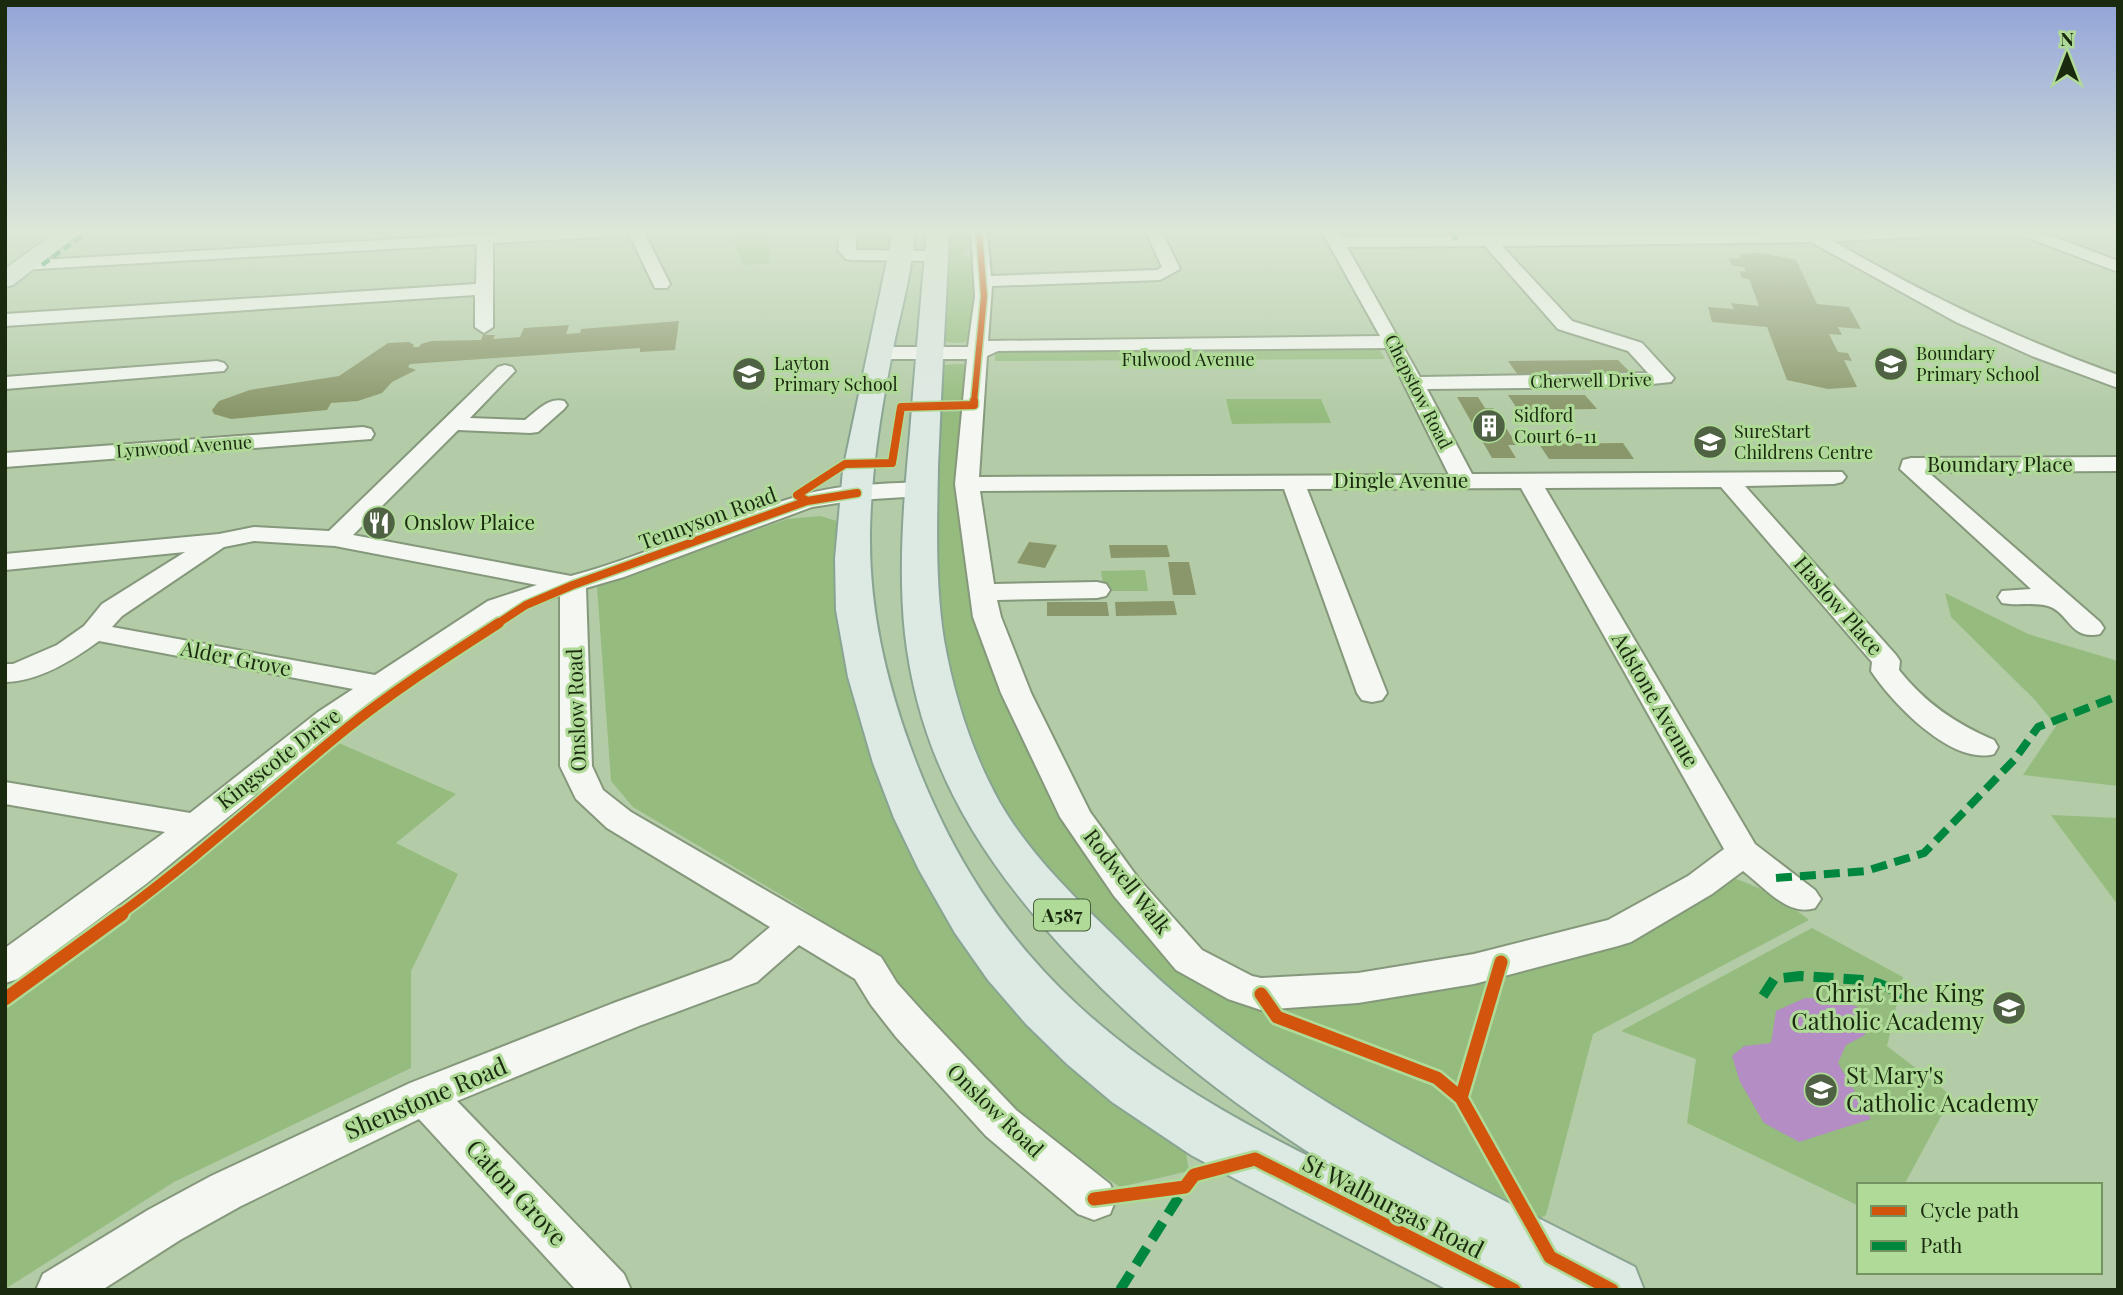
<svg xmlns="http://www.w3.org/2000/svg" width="2123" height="1295" font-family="'Playfair Display',serif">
	<rect width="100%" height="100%" fill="#b3cba6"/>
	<!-- green -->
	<path fill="#95bc7e" d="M770,232L768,241L770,263L744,265L730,236Z
		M848,232H895L894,250L882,255L846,250Z
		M938,232H977V246L965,249L963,255L980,262L979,338C961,345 951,344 932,338L931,329Z
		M1376,343L1385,359L995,361V345Z
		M954,364L977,365L974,405L927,406L929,367Z
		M1226,399H1321L1331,423L1232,424Z
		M974,411L976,557L1056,775L1189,960L1273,994L1618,932L1717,873C1753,883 1780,897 1809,920L1593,1034L1546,1215L1509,1235L1387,1169L1059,912L938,697L927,412Z
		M820,516L854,526L853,588L934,860L1180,1118L1189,1171L1120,1187L1036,1130L955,1054L878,959L793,902L633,807L611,781L597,586L788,519Z
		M1145,570L1148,591H1104L1101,571Z
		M1945,593L2028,634L2118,661V786L2023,775L2056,726L2035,700L1951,617Z
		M332,740L456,794L396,843L458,874L411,971V1068L174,1182L5,1289V998C120,920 228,832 332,740Z
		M2051,815L2118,818V905Z
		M1812,928L1903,977L1887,1046L1952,1096L1904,1185H1859V1206L1687,1123L1696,1059L1621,1031Z"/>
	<!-- water -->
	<path fill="#b38dc3" d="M1805,998H1840L1868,1013L1865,1035L1846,1045L1838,1063L1871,1119L1799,1142L1764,1123L1740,1082L1732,1056L1744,1046L1771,1043L1776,1011Z"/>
	<!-- building -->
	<path fill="#8a976a" d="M1762,253L1796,260L1817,304L1849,307L1861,329L1838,327L1842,335L1829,334L1838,352L1848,353L1852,361L1844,360L1857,387L1828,389L1787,380L1767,327L1712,322L1708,307L1734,309L1731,303L1759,306L1749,279L1742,278L1739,271L1746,272L1744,267L1732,266L1729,258L1741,259L1739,254Z
		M679,321L675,350L640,352V348L410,364L408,367L416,370L392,382L382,393L358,401L331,403L327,410L231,419L214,414L212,410L219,401L250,390L339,376L388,343L409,342L414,345L413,347H419L421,344L432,341L481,340L483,335H495L493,339L520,337L524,328L569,325L566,334L580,333L581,329Z
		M1618,360L1632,374L1518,375L1508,361Z
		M1508,395H1585L1597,409L1518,410Z
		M1457,397H1478L1485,408H1493L1517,445H1508L1516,458H1492Z
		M1623,443L1634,459H1549L1539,444Z
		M1029,542L1057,545L1045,568L1017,563Z
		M1109,545H1167L1170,557L1111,558Z
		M1168,562H1189L1196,595H1173Z
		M1174,601L1177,615L1116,616L1115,602Z
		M1047,602H1107L1109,616H1047Z"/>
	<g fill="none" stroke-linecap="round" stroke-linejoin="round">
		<!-- minor casing -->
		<g stroke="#85987b" stroke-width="4">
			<path id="minor" d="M521,232H607L599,237L493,243V327L484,333L475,327V295L5,326V314L476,284L477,244L19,270L17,266L19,262L25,261Z
				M628,232H644L670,284L667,288H655Z
				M840,232H856V250L936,251L944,256L936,261L852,260L846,259L838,250Z
				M971,232H987L991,276L1157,270L1162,267L1146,232H1162L1180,269L1160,280L992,286L988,341L1380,336L1322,232H1338L1341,237L1928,232L1920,237L1833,241C1924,294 2018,339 2118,375V388L2032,356L1956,322L1811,242L1502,246L1572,321L1642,343L1674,378L1671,382L1623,387L1427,389L1472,474L1842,472L1846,477L1842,482L1834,484L1745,486L1896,655L1900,661L1899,670C1925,703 1956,724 1994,740L1998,747L1994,754C1952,766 1892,703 1871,671L1872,662L1721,487L1545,488L1755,844L1815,890L1821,899L1815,908C1788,917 1764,887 1743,871L1712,894L1631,942L1618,946L1474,984L1358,1003L1261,1010L1228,999L1176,970L1114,896L1060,817L1001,693L973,617L955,484L967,359H879L869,353L879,347H968L975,296ZM1485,246L1558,329L1628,351L1648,373L1420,377L1347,247ZM1386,348L1449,475L979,477L987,356L998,351ZM1521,488L1724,849L1688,876L1608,920L1474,954L1358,973L1261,978L1252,976L1202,950L1138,878L1090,812L1031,693L1001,617L997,600L1097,598L1106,596L1110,590L1106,584L1097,582L994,584L980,491L1284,489L1357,693L1362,700L1372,702L1382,700L1387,693L1307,489Z
				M2019,232H2041L2118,261V272L2021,235Z
				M217,361L224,363L227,367L224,371L5,389V377Z
				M505,365L512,367L515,371L470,418L525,420C537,411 548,397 564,401L567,405L564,409L538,432L530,433L458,430L353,535L571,576C649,555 722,519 799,496C838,484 882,484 922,482L930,484L934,489L930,494L922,496L857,500L812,507L624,577L586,588L592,766L603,790L631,812L881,957L897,983L924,1013L1016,1110L1110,1184L1116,1199L1110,1214L1094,1220L1078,1214L986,1136L896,1037L871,1005L855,979L799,945L757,982L639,1026L457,1101L624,1274L631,1290H576L419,1119L241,1206L180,1240L102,1290H36L43,1274L148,1210L211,1176L410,1083L611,1004L731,960L770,927L607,828L576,799L560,766V595L506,613L340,726L146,884L18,979L5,983V948L165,832L5,804V782L190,813L318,712L353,689L99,641C73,660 38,682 5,682V664H13L57,645L84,626L102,604L185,552L5,570V554L219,534L254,527L329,531L498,367ZM254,541L335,546L537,585L488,601L375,675L112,627L122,616L224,547Z
				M363,427L371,429L374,434L371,439L5,467V453Z
				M2118,457V471L1928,472L2100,622L2104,628L2100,634C2070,641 2069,612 2048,606C2033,602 2017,606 2002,603L1998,597L2002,591L2031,589L1900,469L1903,460L1911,458Z"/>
		</g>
		<!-- primary casing -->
		<g stroke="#89a492" stroke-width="4">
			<path id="primary" d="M56,232H81L13,285L5,287V269Z
				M893,232H915C912,269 903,303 895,339C882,403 871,468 870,533C869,608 885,676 910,746C990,967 1132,1072 1337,1170C1238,1109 1155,1045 1075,961C985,866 920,767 905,634C898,568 904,499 910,433C915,366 921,299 927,232H949C946,310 941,389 938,467C937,524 935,583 944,640C954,696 972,753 1000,803C1027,850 1068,891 1107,929C1132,953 1156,978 1183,1000C1318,1112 1479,1188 1635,1267L1644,1290H1448L1288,1207L1191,1155L1112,1102L1067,1064L1026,1024L988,980L955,933L919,870L894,818L873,763L848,677L836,610L835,559L843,470Z"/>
		</g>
		<!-- minor -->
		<use href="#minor" fill="#f4f7f2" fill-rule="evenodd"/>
		<!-- primary -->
		<use href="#primary" fill="#dde9e3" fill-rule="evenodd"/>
		<!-- quiet-far2 -->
		<path stroke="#00873e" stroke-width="4.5" stroke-dasharray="9 4.5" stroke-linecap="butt" d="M1452,232L1456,241
			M42,265L87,232"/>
		<!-- quiet-far1 -->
		<path stroke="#00873e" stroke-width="8" stroke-dasharray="16 8" stroke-linecap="butt" d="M1776,878L1866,871L1924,853L2014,760L2038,727L2118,696"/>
		<!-- quiet -->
		<path stroke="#00873e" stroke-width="10" stroke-dasharray="20 10" stroke-linecap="butt" d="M1763,996L1774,979L1800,976L1865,980L1880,984L1910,998
			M1120,1290L1185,1187"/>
		<!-- cycleway-far3 casing -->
		<g stroke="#afda97" stroke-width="9">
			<path id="cycleway-far3" d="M974,402L984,296L979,232"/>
		</g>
		<!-- cycleway-far2 casing -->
		<g stroke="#afda97" stroke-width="11">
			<path id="cycleway-far2" d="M807,501L797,495L845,464L892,463L901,407L974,405V401
				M497,624L526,605L573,585L807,501L857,493"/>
		</g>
		<!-- cycleway-far1 casing -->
		<g stroke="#afda97" stroke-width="14">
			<path id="cycleway-far1" d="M119,915C198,857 270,791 346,729C394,690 447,657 499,623"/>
		</g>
		<!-- cycleway casing -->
		<g stroke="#afda97" stroke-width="18">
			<path id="cycleway" d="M1261,994L1277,1017L1437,1078L1461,1098L1550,1257L1612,1290
				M5,999L122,914
				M1461,1098L1501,962
				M1094,1199L1185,1187L1194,1175L1255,1159L1514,1290"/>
		</g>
		<!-- cycleway-far3 -->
		<use href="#cycleway-far3" stroke="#d3540c" stroke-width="6"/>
		<!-- cycleway-far2 -->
		<use href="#cycleway-far2" stroke="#d3540c" stroke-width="8"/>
		<!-- cycleway-far1 -->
		<use href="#cycleway-far1" stroke="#d3540c" stroke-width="10"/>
		<!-- cycleway -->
		<use href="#cycleway" stroke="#d3540c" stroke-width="13"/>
	</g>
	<!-- sky -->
	<linearGradient id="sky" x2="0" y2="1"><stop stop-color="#93a4d9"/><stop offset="0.56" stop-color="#dde8d7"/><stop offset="1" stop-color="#dde8d7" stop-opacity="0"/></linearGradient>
	<rect width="2123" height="413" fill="url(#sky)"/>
	<!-- icons -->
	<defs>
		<g id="school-disc" transform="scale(1.75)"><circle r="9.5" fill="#4f6244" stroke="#afda97"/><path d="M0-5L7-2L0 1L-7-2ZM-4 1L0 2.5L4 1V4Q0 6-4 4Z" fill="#fff"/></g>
		<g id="building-disc" transform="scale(1.75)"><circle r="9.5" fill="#4f6244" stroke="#afda97"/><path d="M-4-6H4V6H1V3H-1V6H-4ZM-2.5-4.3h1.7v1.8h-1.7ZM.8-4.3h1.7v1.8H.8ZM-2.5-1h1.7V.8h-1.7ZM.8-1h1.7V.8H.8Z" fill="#fff"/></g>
		<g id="restaurant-disc" transform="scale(1.75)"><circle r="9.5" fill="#4f6244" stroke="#afda97"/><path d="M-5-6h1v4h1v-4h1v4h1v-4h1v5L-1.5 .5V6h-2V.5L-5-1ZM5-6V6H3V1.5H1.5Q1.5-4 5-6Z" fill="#fff"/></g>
	</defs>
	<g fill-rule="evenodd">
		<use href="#school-disc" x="1891" y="364"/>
		<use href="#school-disc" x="749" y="374"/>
		<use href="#building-disc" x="1489" y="426"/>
		<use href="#school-disc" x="1710" y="442"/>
		<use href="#restaurant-disc" x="379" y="523"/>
		<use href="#school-disc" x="2009" y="1008"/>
		<use href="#school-disc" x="1821" y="1090"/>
	</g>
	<g text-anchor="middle" stroke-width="6" stroke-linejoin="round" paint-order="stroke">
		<!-- far-poi labels -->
		<g font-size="18" fill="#192a0f" stroke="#afda97" text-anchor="start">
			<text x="1916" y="360">Boundary<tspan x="1916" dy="21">Primary School</tspan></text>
			<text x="774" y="370">Layton<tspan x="774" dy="21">Primary School</tspan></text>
			<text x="1514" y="422">Sidford<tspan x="1514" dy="21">Court 6-11</tspan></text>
			<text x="1734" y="438">SureStart<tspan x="1734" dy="21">Childrens Centre</tspan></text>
		</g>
		<!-- far-street labels -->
		<g font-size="18" fill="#192a0f" stroke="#afda97">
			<text x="1188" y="366">Fulwood Avenue</text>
			<text transform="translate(1591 381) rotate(-1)" y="6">Cherwell Drive</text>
			<text transform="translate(1418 392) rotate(63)" y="6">Chepstow Road</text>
			<text transform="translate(184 447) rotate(-4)" y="6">Lynwood Avenue</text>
		</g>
		<!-- shield labels -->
		<rect fill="#afda97" stroke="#465f38" stroke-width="2" x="1034" y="899.5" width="56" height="31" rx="5"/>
		<g font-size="19" font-weight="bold" fill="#192a0f">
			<text x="1062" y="922">A587</text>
		</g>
		<!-- street labels -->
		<g font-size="21" fill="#192a0f" stroke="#afda97">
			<text x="2000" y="472">Boundary Place</text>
			<text x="1401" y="488">Dingle Avenue</text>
			<text transform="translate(708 519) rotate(-20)" y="7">Tennyson Road</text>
			<text transform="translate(1838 606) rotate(49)" y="7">Haslow Place</text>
			<text transform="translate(236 659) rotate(11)" y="7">Alder Grove</text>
			<text transform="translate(1655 700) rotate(60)" y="7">Adstone Avenue</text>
			<text transform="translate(577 710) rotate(-92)" y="7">Onslow Road</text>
			<text transform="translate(279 759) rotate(-38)" y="7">Kingscote Drive</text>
			<text transform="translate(1127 882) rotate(52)" y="7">Rodwell Walk</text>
			<text transform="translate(995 1111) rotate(44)" y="7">Onslow Road</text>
		</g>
		<!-- poi labels -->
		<g font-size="21" fill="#192a0f" stroke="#afda97" text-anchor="start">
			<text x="404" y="530">Onslow Plaice</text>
		</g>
		<!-- near-poi labels -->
		<g font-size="24" fill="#192a0f" stroke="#afda97" text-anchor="end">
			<text x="1984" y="1002">Christ The King<tspan x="1984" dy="28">Catholic Academy</tspan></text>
			<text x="1846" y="1084" text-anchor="start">St Mary's<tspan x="1846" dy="28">Catholic Academy</tspan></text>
		</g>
		<!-- near-street labels -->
		<g font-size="24" fill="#192a0f" stroke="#afda97">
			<text transform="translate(426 1099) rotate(-23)" y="8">Shenstone Road</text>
			<text transform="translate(516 1193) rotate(47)" y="8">Caton Grove</text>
			<text transform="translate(1393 1207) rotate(27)" y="8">St Walburgas Road</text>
		</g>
	</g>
	<!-- border -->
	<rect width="2123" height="1295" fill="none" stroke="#192a0f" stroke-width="14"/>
	<!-- legend -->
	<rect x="1857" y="1183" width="245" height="91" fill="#afda97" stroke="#739461" stroke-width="2"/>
	<rect x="1871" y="1206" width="35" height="10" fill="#d3540c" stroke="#739461" stroke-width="2"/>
	<text x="1920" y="1218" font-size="21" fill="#192a0f">Cycle path</text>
	<rect x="1871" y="1241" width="35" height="10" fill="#00873e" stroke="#739461" stroke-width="2"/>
	<text x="1920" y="1253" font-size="21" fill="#192a0f">Path</text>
	<!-- north arrow -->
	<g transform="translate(2067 56)" stroke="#afda97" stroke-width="5" paint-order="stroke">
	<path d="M0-5L12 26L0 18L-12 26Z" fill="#192a0f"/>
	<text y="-10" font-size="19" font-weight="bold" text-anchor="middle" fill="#192a0f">N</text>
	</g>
</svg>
